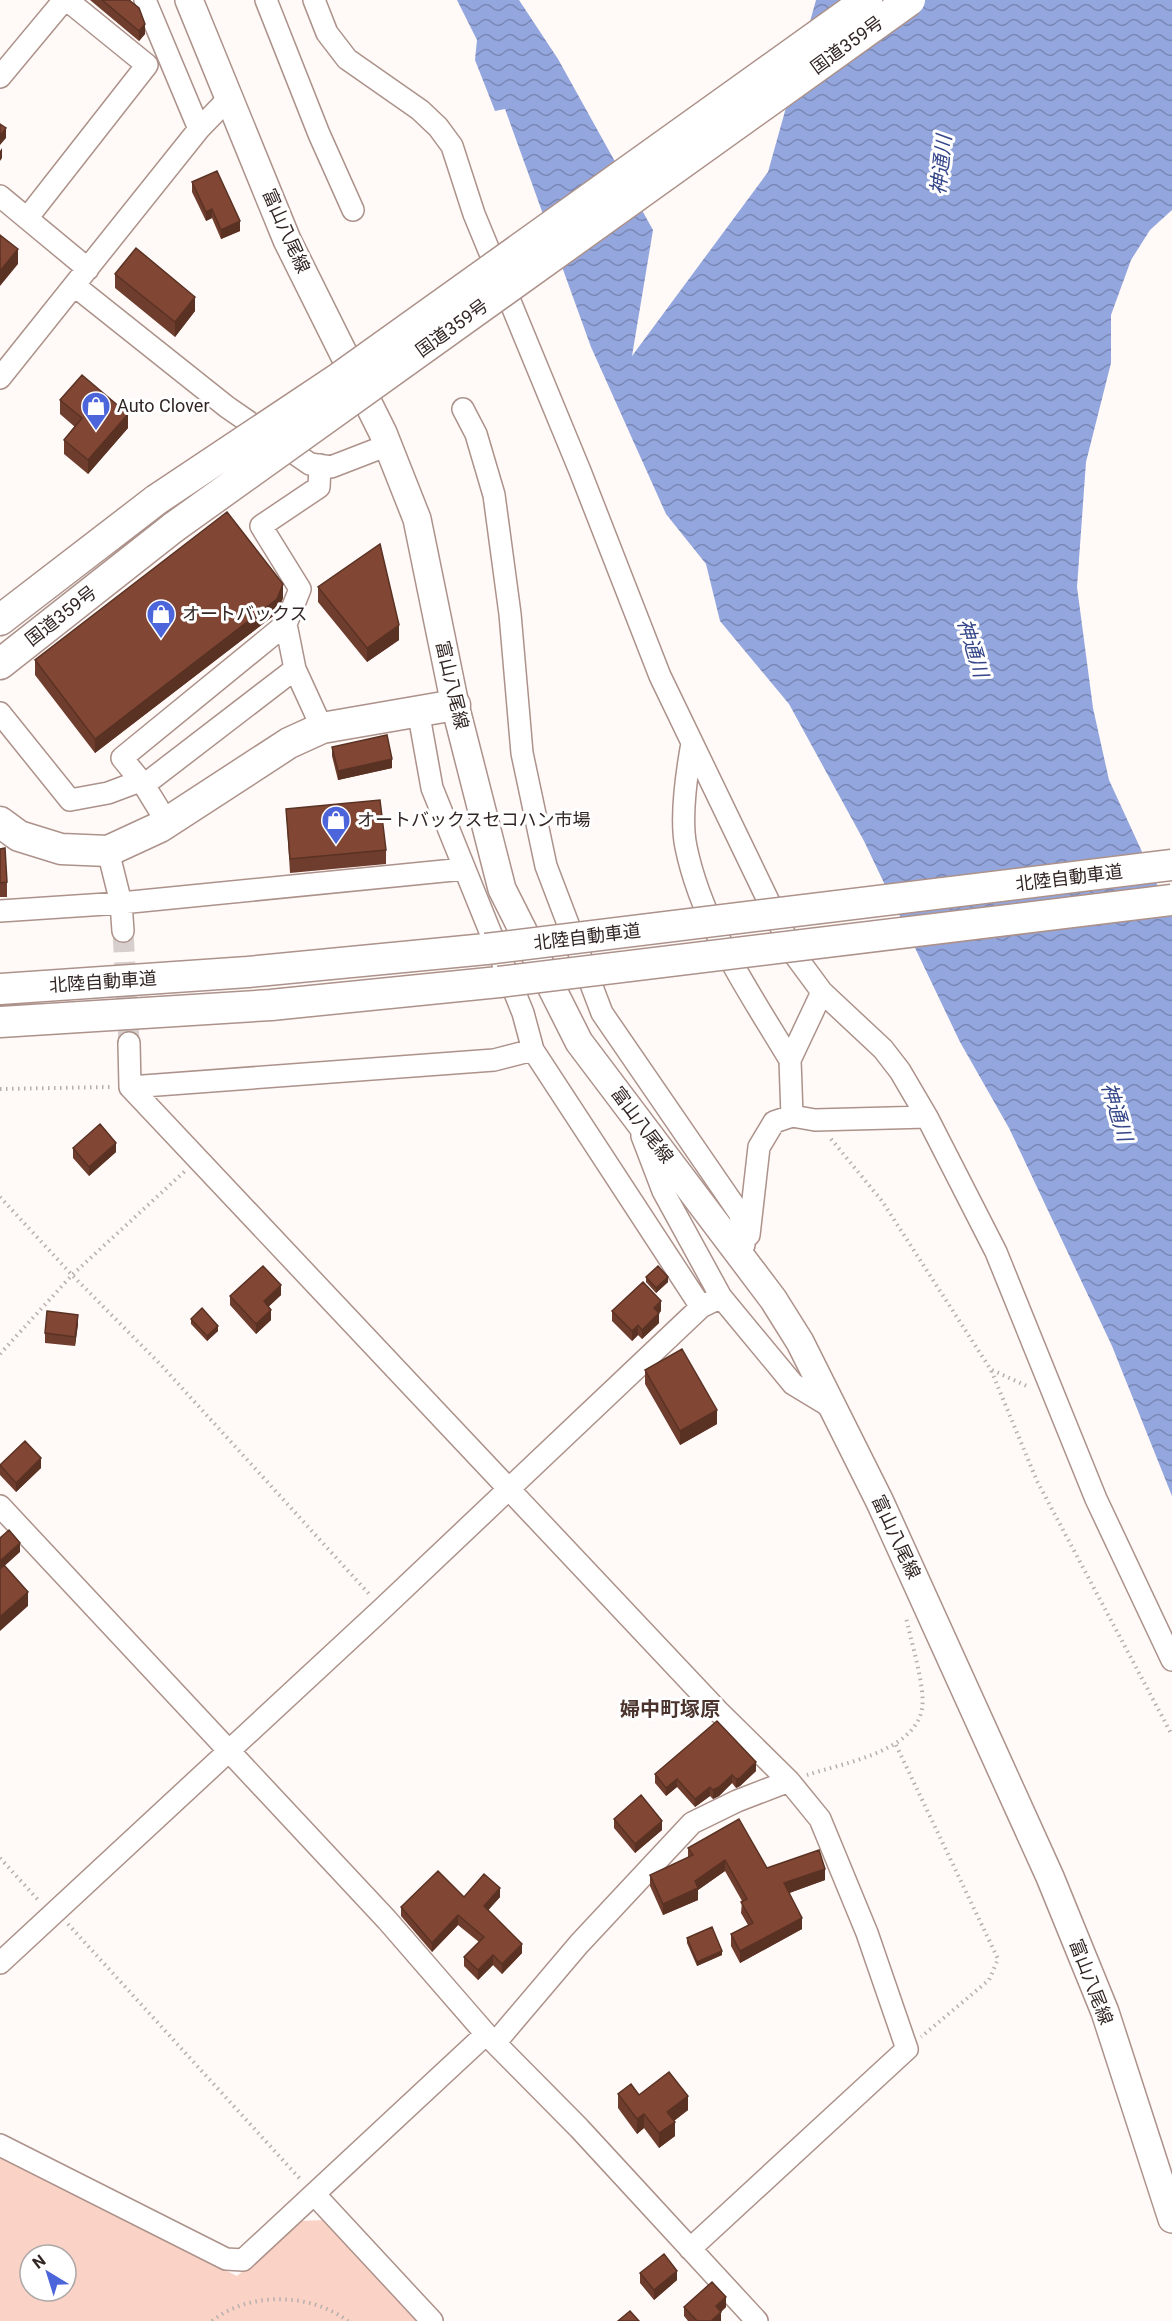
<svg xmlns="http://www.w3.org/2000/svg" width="1172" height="2321" font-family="Roboto,'Noto Sans JP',sans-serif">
	<defs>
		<pattern id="water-waves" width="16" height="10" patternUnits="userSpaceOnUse" patternTransform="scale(1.5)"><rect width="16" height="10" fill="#93a6de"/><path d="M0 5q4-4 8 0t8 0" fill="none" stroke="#7987b4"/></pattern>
	</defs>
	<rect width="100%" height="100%" fill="#fff9f7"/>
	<!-- garden -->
	<path fill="#fbd3c6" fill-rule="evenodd" d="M0,2158L237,2276L302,2221L324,2220L416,2321H0ZM30,2255H66V2291H30Z"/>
	<!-- water -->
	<path fill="url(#water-waves)" d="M457,0H519L558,59L653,230L632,356L768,172L816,0H1172V210L1150,230L1131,260L1111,315V363L1086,462L1077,587L1093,708L1109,780L1172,917V1496L1112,1346L1009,1128L960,1042L864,841L789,704L720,621L706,564L666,514L591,347L505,109L495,111L475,60L477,40Z"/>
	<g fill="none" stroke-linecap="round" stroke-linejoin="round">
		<!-- minor-tunnel -->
		<path stroke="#d6cfcd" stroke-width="21" stroke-dasharray="21 10" stroke-linecap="butt" d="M123,931L129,1043"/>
		<!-- minor casing -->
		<g stroke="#ac928a" stroke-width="24">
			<path id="minor" d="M145,0L199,129
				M266,0L319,134L353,210
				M314,0L327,33L347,59L420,110L438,127L452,146L474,214L580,471L660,676L794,954L822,992L883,1049L900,1071L927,1117L996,1252L1096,1499L1172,1660
				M0,77L64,0
				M0,196L88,269
				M28,217L147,65L67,0
				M75,286L227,407L310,464L331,467L388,445
				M0,378L199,129L229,98
				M463,409L476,434L494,495L510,614L522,753L546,866L602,1013L740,1214L744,1245
				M286,624L300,589L261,526L319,487L320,465
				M0,713L70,800L108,793L140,781
				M692,743C687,771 680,819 686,847C702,925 750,993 790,1060
				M144,785L122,758L286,624L295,669L322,728
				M163,816L144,785L295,669
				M108,851L121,903L123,931
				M0,911L121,903L464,869
				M129,1043L130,1087L718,1711L789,1781L820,1819L867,1933L907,2049L690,2249
				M533,1050L701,1307
				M130,1087L494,1060L533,1050L523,1013L432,788L418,710
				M792,1116L790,1060L822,992
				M642,1136L663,1191L721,1297L793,1384L831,1407
				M749,1235L759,1147L774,1122L792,1116L815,1120L927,1117
				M0,1506L387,1920L486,2034L579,2128L757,2321
				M0,1963L382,1609L701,1307L721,1297
				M495,2043L579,1944L692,1823L737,1801L789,1781
				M0,2145L226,2259L243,2260L486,2034
				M315,2195L432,2321"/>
		</g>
		<!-- major casing -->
		<g stroke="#ac928a" stroke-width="30">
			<path id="major" d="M189,0L287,240L383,433L417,519L455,705L502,889L579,1042L773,1299L800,1342L880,1502L1050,1877L1105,2012L1172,2219"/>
		</g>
		<!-- highway casing -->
		<g stroke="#ac928a" stroke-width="33">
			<path id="highway" d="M0,620L156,500
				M0,664L174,527
				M0,822L19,836L61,849L108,851L160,827L289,743L322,728L455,705
				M0,989L248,972L486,949
				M0,1022L271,1005L499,982"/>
		</g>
		<!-- path -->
		<path stroke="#b7afad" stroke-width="4" stroke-dasharray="1.5 4.5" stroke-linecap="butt" d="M0,1089L110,1087
			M831,1139L882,1201L991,1370L1037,1481L1172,1735
			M0,1197L72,1275L162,1366L370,1595
			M0,1354L72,1275L185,1171
			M992,1370L1029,1387
			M896,1745L998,1959L989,1980L921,2037
			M807,1775C843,1763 914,1752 922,1709C926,1689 910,1638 906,1617
			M0,1858L40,1902
			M68,1924L301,2180
			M212,2321C249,2291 311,2293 348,2321"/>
		<!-- minor -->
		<use href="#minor" stroke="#fff" stroke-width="21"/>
		<!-- major -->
		<use href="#major" stroke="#fff" stroke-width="27"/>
		<!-- highway -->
		<use href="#highway" stroke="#fff" stroke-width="30"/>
		<!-- highway-bridge casing -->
		<g stroke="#ac928a" stroke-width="33" stroke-linecap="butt">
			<path id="highway-bridge" d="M156,500L339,378L867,0
				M174,527L910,0
				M486,949L1172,865
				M499,982L1172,900"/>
		</g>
		<!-- highway-bridge -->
		<use href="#highway-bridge" stroke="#fff" stroke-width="30"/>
	</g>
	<!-- wall -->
	<path fill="#6f3d2d" d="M90,0H129L145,34L139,41Z
		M192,182L240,231L221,239L212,218L206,221L192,192Z
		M115,274L195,311L175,337L115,288Z
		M60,400L128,428L88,474L64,454V440L75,427L60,414Z
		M318,587L399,640L367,662L318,602Z
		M283,598L277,613L95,753L35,675V660Z
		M332,747L392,768L338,780L332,756Z
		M286,809L386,850V864L290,873Z
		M0,849L7,882V897H0Z
		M73,1148L116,1152L89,1176L73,1158Z
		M646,1277L668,1282L656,1293L646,1282Z
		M281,1295L268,1307L271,1320L256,1334L230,1305V1296Z
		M612,1311H661L659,1313V1323L642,1339L638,1335L632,1341L612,1321Z
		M191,1319L218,1331L207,1341L191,1324Z
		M78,1324L75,1346L45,1343V1333Z
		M645,1370L717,1424L680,1445L645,1384Z
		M0,1465L41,1468L16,1492L0,1475Z
		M756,1771L740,1786L736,1788L732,1783L719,1796L713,1799L710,1796L695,1807L677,1787L666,1796L655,1783V1774Z
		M614,1819L662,1830L635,1853L614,1828Z
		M688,1848L767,1868L825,1880L789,1893L802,1929L740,1963L731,1946V1934L748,1925L741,1913L742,1901L725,1871L698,1890V1900L663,1915L650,1886V1875L688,1858Z
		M464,1897H500L488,1910L522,1953L502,1974L493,1965L478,1980L464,1966V1957L479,1942L458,1925L432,1952L401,1916V1907Z
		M687,1938L722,1955L697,1966L687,1943Z
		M618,2094L639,2095L688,2110L674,2121L675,2136L659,2148L644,2128L637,2134L618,2108Z
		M640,2273L677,2280L654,2300L640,2283Z
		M684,2307H726L721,2312V2321H688L684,2316Z"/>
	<!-- shaded-wall -->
	<path fill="#5a3224" d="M145,24V34L139,41V31Z
		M6,128V138L0,145V136Z
		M2,148V158L0,161V151Z
		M212,209V218L206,221V212Z
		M240,221V231L221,239V230Z
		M18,249V264L0,286V271Z
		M195,297V311L175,337V322Z
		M128,414V428L88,474V460Z
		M283,584V598L277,613L95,753V739Z
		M399,625V640L367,662V648Z
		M392,759V768L338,780V771Z
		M116,1143V1152L89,1176V1167Z
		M668,1277V1282L656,1293V1288Z
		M281,1285V1295L264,1311V1301Z
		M661,1301V1311L654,1317V1308Z
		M271,1310V1320L256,1334V1324Z
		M659,1313V1323L642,1339V1330Z
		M78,1315V1324L75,1346V1337Z
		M638,1325V1335L632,1341V1331Z
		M218,1326V1331L207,1341V1336Z
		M717,1410V1424L680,1445V1431Z
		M41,1458V1468L16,1492V1483Z
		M20,1543V1552L0,1570V1561Z
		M28,1592V1606L0,1631V1617Z
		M756,1762V1771L740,1786L736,1788V1779Z
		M732,1775V1783L719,1796L713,1799V1790Z
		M677,1779V1787L666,1796V1788Z
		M710,1787V1796L695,1807V1799Z
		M662,1821V1830L635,1853V1844Z
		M725,1860V1871L698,1890V1900L663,1915V1904Z
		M825,1869V1880L784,1895V1883Z
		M500,1888V1897L484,1915V1906Z
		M458,1915V1925L432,1952V1943Z
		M802,1918V1929L740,1963V1951Z
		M522,1944V1953L502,1974V1964Z
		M722,1951V1955L697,1966V1962Z
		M493,1955V1965L478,1980V1970Z
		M688,2096V2110L667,2126V2112Z
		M644,2114V2128L637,2134V2119Z
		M675,2122V2136L659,2148V2133Z
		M677,2271V2280L654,2300V2290Z
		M726,2297V2307L716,2316V2306Z
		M721,2312V2321H711Z"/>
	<!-- building -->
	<path fill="#814734" stroke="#5a3224" stroke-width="1.5" d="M102,0H129L139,8L145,24L139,31Z
		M0,124L6,128L0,136Z
		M217,171L240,221L221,230L212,209L206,212L192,182Z
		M0,235L18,249L0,271Z
		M136,248L195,297L175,322L115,274Z
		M82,375L128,414L88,460L64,440L82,418L60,400Z
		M227,512L283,584L277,599L95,739L35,660Z
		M380,544L399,625L367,648L318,587Z
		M387,735L392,759L338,771L332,747Z
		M380,800L386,850L290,859L286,809Z
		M5,848L7,882L0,883V849Z
		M100,1124L116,1143L89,1167L73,1148Z
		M263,1266L281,1285L264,1301L271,1310L256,1324L230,1296Z
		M658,1266L668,1277L656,1288L646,1277Z
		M643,1282L661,1301L654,1308L659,1313L642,1330L638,1325L632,1331L612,1311Z
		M202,1308L218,1326L207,1336L191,1319Z
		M47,1311L78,1315L75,1337L45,1333Z
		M682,1349L717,1410L680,1431L645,1370Z
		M25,1441L41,1458L16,1483L0,1465Z
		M9,1530L20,1543L0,1561V1538Z
		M4,1565L28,1592L0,1617V1569Z
		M717,1721L756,1762L740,1778L736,1779L732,1775L719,1787L713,1790L710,1787L695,1799L677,1779L666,1788L655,1774Z
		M641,1795L662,1821L635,1844L614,1819Z
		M739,1819L767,1868L819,1850L825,1869L784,1883L802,1918L740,1951L731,1934L753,1923L741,1902L747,1899L725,1860L695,1881L698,1888L663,1904L650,1875L693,1855L688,1848Z
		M438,1871L464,1897L484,1874L500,1888L484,1906L522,1944L502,1964L493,1955L478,1970L464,1957L484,1937L458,1915L432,1943L401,1907Z
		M712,1927L722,1951L697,1962L687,1938Z
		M669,2072L688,2096L667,2112L675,2122L659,2133L644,2114L637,2119L618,2094L631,2084L639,2095Z
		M664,2254L677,2271L654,2290L640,2273Z
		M712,2282L726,2297L716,2306L721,2312L711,2321H697L684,2307Z
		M630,2311L639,2321H618Z"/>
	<!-- icons -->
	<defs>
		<g id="shop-pin" transform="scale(1.5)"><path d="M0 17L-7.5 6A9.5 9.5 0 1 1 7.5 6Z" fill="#4c65da" stroke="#fff"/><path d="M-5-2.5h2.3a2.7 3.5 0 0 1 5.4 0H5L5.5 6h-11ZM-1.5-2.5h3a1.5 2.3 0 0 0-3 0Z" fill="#fff"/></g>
	</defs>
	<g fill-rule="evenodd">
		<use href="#shop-pin" x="96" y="406"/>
		<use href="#shop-pin" x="161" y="614"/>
		<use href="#shop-pin" x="336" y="820"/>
	</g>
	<g text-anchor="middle" stroke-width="6" stroke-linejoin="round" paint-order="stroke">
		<!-- street labels -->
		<g font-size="18" fill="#312623" stroke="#fff">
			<text transform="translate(847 45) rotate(-36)" y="6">国道359号</text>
			<text transform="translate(286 231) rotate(66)" y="6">富山八尾線</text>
			<text transform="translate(452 328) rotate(-36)" y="6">国道359号</text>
			<text transform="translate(61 616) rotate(-38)" y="6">国道359号</text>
			<text transform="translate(452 685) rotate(77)" y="6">富山八尾線</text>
			<text transform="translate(1069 878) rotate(-7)" y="6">北陸自動車道</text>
			<text transform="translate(587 937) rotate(-7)" y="6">北陸自動車道</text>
			<text transform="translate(103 982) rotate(-4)" y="6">北陸自動車道</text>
			<text transform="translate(642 1125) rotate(53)" y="6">富山八尾線</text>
			<text transform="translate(896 1537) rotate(65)" y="6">富山八尾線</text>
			<text transform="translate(1091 1982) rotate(69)" y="6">富山八尾線</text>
		</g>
		<!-- poi labels -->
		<g font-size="18" fill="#312623" stroke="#fff" text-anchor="start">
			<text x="117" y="412">Auto Clover</text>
			<text x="182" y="620">オートバックス</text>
			<text x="357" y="826">オートバックスセコハン市場</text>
		</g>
		<!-- water labels -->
		<g font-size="20" font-style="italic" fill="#344589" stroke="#fff">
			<text transform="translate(941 165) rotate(-84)" y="7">神通川</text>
			<text transform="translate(973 648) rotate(73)" y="7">神通川</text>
			<text transform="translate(1117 1112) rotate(73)" y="7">神通川</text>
		</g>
		<!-- neighbourhood labels -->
		<g font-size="20" font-weight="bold" fill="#4a342d" stroke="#fff">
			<text x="670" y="1716">婦中町塚原</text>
		</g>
	</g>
	<!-- north arrow -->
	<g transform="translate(48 2273) rotate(322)"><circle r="28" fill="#ffffff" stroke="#ada8a7" stroke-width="1.5"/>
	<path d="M0-4.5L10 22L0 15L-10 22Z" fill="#4c65da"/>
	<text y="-9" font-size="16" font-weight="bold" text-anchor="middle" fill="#312623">N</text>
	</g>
</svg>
